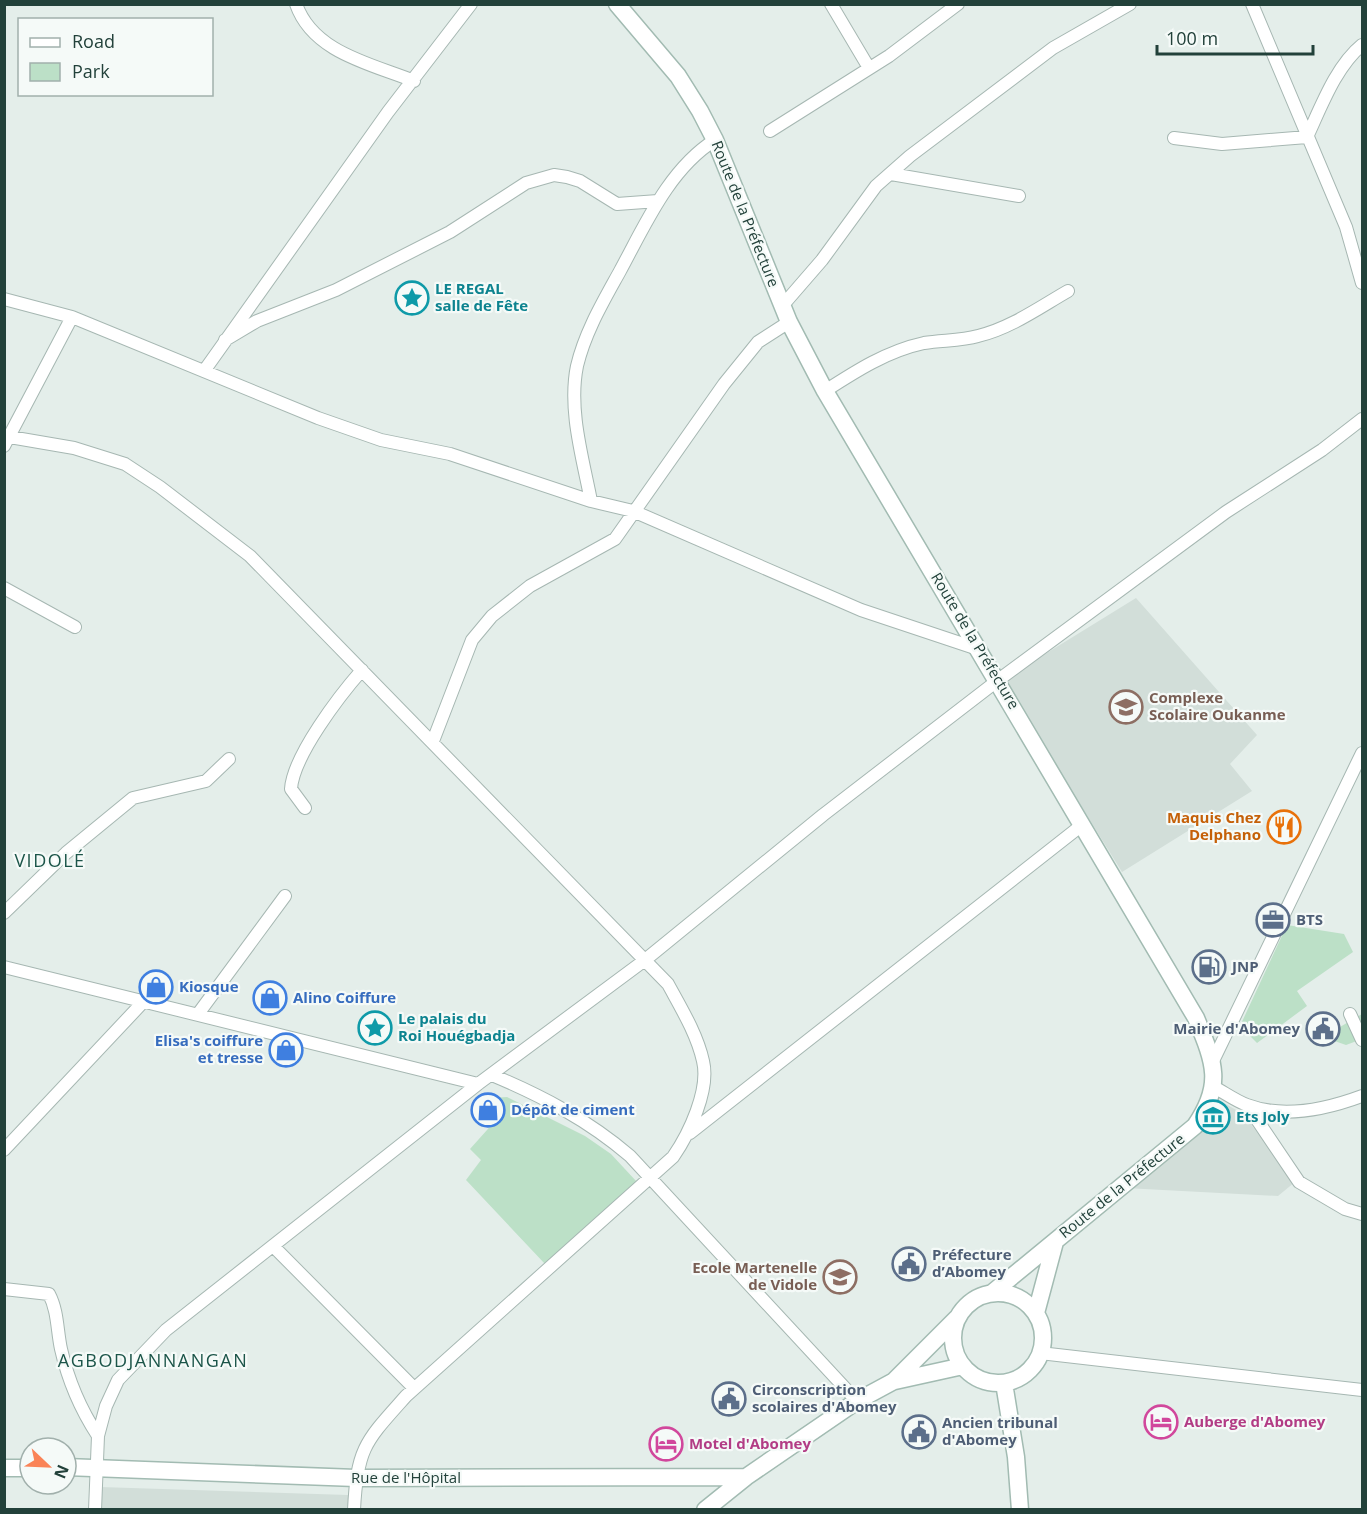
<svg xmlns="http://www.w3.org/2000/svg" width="1367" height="1514" font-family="'Open Sans',sans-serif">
	<rect width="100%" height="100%" fill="#e4eeea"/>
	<!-- built -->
	<path fill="#d2ded9" d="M1136,598L1257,735L1230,764L1252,791L1122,872L1003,680Z
		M1224,1103L1243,1114L1295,1182L1278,1196L1125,1188Z
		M100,1487L348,1495V1509L99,1510Z"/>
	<!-- green -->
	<path fill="#bce0c7" d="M1287,925L1344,934L1353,952L1297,991L1307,1006L1257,1043L1240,1026Z
		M1362,1014V1039L1346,1045L1323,1037Z
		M507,1097L585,1136L611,1154L637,1182L545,1264L466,1180L481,1160L470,1149L504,1111L492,1098Z"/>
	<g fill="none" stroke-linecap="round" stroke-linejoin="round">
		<!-- street casing -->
		<g stroke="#a6b7b2" stroke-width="14">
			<path id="street" d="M296,4C313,53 372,64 414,81
				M831,4L869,68
				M1252,4L1346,227L1362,283
				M770,131L889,56L958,4
				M1174,138L1222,144L1307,137C1321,107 1336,66 1362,45
				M891,174L1019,196
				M4,299L72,317L318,418L381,440L450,454L591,501L633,511L861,610L981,650
				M783,305L822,260L876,186L910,156L1053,48L1130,4
				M225,340L257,321L336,290L450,232L526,183L554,175L567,177L580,181L617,204L658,201
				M204,371L388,112L471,4
				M825,391C856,371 887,351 924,343C942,340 961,341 978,336C1011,328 1040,307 1068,291
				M4,436L74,448L125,464L160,487L250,556L668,984C681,1008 697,1034 703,1061C710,1090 689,1134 673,1157L406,1396C366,1441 357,1447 354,1510
				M4,446L72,317
				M591,501C583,459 568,410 577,366C585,332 603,302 620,271C645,225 669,169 715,140
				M4,588L75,627
				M433,741L472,640L492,616L530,586L615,539L724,384L758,342L789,322
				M305,808L291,789C293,756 340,695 362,670
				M4,913L66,853L133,798L206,781L229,759
				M4,967L478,1084
				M198,1014L285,896
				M1350,1014L1362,1040
				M1213,1061L1362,753
				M492,1075C542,1096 588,1120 630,1156L857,1401
				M1214,1087C1225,1093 1236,1101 1247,1105C1284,1119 1327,1109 1362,1096
				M1247,1105L1299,1182L1345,1209L1362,1214
				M690,1133L1082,825
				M4,1150L145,1000
				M273,1246L414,1388
				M4,1289L49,1294C58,1311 57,1331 61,1349C68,1380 81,1410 98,1436
				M1040,1353L1362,1390
				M95,1510L98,1436L106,1406L118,1380L166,1330L478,1084L645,960L823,815L997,681L1226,512L1322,450L1362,419"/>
		</g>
		<!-- secondary casing -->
		<g stroke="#a2bbb2" stroke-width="19">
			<path id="secondary" d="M617,4L678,76L700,111L715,140L789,322L825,391L1196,1018C1214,1062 1224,1084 1195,1126L992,1293
				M953 1338a45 45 0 1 1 90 0a45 45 0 1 1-90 0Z
				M1036,1313L1055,1242
				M895,1381L963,1366
				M1004,1383L1016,1457L1020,1510
				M66,1467L356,1478L746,1477
				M4,1468H30
				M705,1510L746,1477L857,1401L894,1381L957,1318"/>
		</g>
		<!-- street -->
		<use href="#street" stroke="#fff" stroke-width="12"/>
		<!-- secondary -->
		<use href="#secondary" stroke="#fff" stroke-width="16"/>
	</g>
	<!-- icons -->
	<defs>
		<g id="sight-ring" transform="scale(1.725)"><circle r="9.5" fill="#f5faf8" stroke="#0f9aa8" stroke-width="1.5"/><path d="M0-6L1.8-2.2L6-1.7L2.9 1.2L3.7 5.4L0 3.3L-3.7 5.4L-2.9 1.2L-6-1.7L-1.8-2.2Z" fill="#0f9aa8"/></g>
		<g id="school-ring" transform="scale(1.725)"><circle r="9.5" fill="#f5faf8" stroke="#8d6e63" stroke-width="1.5"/><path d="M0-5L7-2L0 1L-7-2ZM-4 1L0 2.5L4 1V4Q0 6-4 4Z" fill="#8d6e63"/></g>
		<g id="restaurant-ring" transform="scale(1.725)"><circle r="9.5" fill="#f5faf8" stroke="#e8710a" stroke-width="1.5"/><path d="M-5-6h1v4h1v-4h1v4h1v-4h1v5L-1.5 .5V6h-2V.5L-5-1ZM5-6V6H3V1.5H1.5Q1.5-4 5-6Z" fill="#e8710a"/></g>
		<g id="office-ring" transform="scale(1.725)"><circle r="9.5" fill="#f5faf8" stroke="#5c6f8a" stroke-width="1.5"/><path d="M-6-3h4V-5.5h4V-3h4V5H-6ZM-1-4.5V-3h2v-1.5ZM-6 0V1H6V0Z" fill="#5c6f8a"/></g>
		<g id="fuel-ring" transform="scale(1.725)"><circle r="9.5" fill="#f5faf8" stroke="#5c6f8a" stroke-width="1.5"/><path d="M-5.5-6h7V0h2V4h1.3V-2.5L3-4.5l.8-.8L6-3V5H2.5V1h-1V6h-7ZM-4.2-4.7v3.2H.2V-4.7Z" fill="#5c6f8a"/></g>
		<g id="shop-ring" transform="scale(1.725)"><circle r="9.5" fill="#f5faf8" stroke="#3f7fe0" stroke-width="1.5"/><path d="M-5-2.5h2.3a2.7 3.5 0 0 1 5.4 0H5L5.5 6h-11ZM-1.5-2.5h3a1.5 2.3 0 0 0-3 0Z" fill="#3f7fe0"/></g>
		<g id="civic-ring" transform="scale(1.725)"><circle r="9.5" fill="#f5faf8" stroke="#5c6f8a" stroke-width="1.5"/><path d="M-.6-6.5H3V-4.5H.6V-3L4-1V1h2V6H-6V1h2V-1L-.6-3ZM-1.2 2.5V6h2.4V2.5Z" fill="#5c6f8a"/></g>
		<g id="museum-ring" transform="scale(1.725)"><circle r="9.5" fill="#f5faf8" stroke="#0f9aa8" stroke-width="1.5"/><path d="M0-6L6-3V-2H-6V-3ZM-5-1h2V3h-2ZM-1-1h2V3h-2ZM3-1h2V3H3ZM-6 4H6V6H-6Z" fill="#0f9aa8"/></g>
		<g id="hotel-ring" transform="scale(1.725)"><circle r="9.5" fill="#f5faf8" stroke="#d1479c" stroke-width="1.5"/><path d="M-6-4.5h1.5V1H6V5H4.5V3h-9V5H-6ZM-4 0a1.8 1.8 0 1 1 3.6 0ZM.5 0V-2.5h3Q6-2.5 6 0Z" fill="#d1479c"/></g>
	</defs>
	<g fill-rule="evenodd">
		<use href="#sight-ring" x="412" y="298"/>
		<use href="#school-ring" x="1126" y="707"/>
		<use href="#restaurant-ring" x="1284" y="827"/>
		<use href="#office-ring" x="1273" y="920"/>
		<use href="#fuel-ring" x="1209" y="967"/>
		<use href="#shop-ring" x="156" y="987"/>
		<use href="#shop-ring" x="270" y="998"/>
		<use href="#sight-ring" x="375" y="1028"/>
		<use href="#civic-ring" x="1323" y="1029"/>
		<use href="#shop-ring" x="286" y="1050"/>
		<use href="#shop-ring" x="488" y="1110"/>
		<use href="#museum-ring" x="1213" y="1117"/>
		<use href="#civic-ring" x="909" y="1264"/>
		<use href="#school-ring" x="840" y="1277"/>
		<use href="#civic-ring" x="729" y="1399"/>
		<use href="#hotel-ring" x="1161" y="1422"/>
		<use href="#civic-ring" x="919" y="1432"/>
		<use href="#hotel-ring" x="666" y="1444"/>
	</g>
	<g text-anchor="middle" stroke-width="4.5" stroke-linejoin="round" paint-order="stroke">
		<!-- street labels -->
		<g font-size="15" fill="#22413a" stroke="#f5faf8">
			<text transform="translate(745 214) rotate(68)" y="5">Route de la Préfecture</text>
			<text transform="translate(975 641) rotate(59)" y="5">Route de la Préfecture</text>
			<text transform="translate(1122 1186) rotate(-39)" y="5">Route de la Préfecture</text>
			<text x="406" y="1483">Rue de l'Hôpital</text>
		</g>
		<!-- culture labels -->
		<g font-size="15" font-weight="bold" fill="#0d838f" stroke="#f5faf8" text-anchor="start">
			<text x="435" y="294">LE REGAL<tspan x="435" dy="17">salle de Fête</tspan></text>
			<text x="398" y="1024">Le palais du<tspan x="398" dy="17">Roi Houégbadja</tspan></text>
			<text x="1236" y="1122">Ets Joly</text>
		</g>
		<!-- education labels -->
		<g font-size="15" font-weight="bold" fill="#785e54" stroke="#f5faf8" text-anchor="start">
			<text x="1149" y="703">Complexe<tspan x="1149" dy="17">Scolaire Oukanme</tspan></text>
			<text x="817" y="1273" text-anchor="end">Ecole Martenelle<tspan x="817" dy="17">de Vidole</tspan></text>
		</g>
		<!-- food labels -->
		<g font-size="15" font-weight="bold" fill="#c56008" stroke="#f5faf8" text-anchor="end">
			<text x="1261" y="823">Maquis Chez<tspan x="1261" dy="17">Delphano</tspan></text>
		</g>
		<!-- service labels -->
		<g font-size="15" font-weight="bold" fill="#4e5e75" stroke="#f5faf8" text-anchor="start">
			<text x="1296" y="925">BTS</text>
			<text x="1232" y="972">JNP</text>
			<text x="1300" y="1034" text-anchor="end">Mairie d'Abomey</text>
			<text x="932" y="1260">Préfecture<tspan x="932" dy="17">d’Abomey</tspan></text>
			<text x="752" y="1395">Circonscription<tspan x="752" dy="17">scolaires d'Abomey</tspan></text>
			<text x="942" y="1428">Ancien tribunal<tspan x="942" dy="17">d'Abomey</tspan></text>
		</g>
		<!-- shop labels -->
		<g font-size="15" font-weight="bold" fill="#366cbe" stroke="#f5faf8" text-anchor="start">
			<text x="179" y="992">Kiosque</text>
			<text x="293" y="1003">Alino Coiffure</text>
			<text x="263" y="1046" text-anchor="end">Elisa's coiffure<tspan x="263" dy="17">et tresse</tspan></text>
			<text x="511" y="1115">Dépôt de ciment</text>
		</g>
		<!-- hotel labels -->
		<g font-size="15" font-weight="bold" fill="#b23c85" stroke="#f5faf8" text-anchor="start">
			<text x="1184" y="1427">Auberge d'Abomey</text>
			<text x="689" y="1449">Motel d'Abomey</text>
		</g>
		<!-- quarter labels -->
		<g font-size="18" letter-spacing="1.5" fill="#1c5549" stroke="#f5faf8">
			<text x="50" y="867">VIDOLÉ</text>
			<text x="153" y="1367">AGBODJANNANGAN</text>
		</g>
	</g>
	<!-- border -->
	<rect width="1367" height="1514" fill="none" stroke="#22413a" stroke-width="12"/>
	<!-- legend -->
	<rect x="18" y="18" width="195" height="78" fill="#f5faf8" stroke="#a1b0ac" stroke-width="1.5"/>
	<rect x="30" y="38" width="30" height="9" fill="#ffffff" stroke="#a1b0ac" stroke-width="1.5"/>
	<text x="72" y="48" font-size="18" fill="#22413a">Road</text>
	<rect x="30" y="63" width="30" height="18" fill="#bce0c7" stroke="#a1b0ac" stroke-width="1.5"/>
	<text x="72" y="78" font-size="18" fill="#22413a">Park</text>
	<!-- north arrow -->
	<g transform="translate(48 1466) rotate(113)"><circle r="28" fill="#f5faf8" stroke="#a1b0ac" stroke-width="1.5"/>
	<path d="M0-4.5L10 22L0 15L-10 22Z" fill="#fa8357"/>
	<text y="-9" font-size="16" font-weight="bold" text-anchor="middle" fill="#22413a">N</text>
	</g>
	<!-- scale -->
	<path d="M1157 45v9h156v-9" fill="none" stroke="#22413a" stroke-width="3"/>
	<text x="1166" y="45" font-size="18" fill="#22413a" stroke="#f5faf8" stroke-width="4.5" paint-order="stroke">100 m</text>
</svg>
